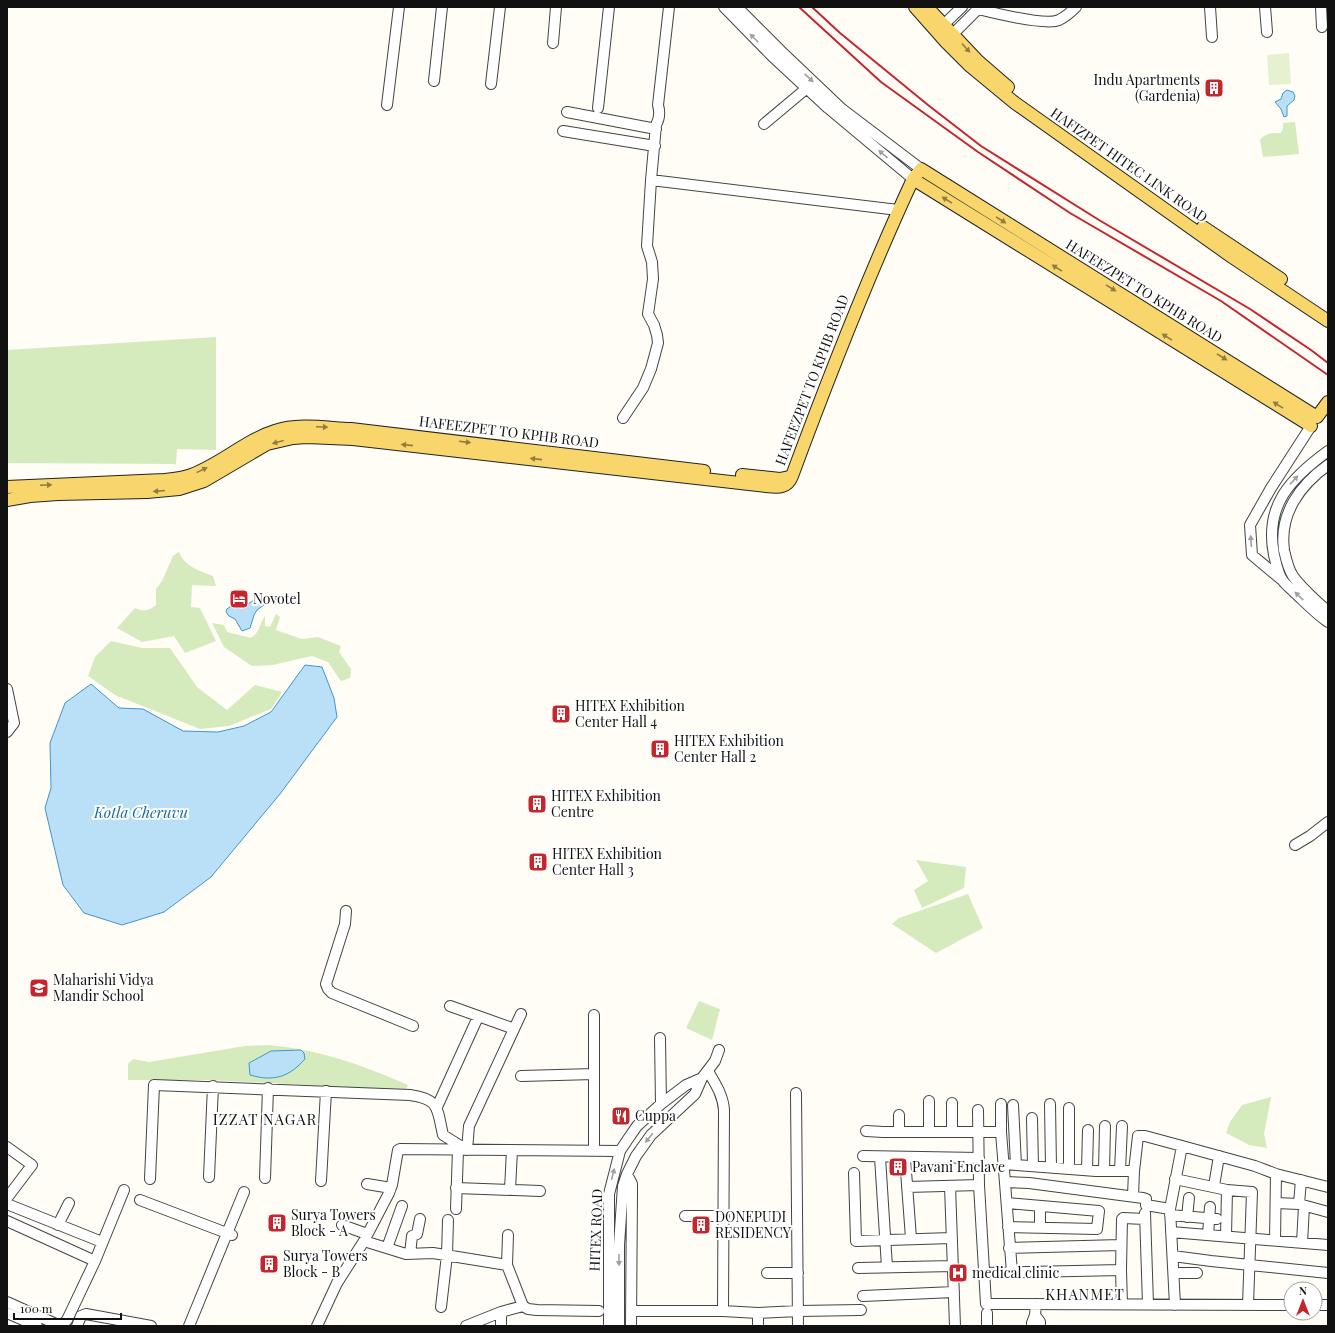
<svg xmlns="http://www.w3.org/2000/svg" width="1335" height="1333" font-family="'Playfair Display',serif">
	<rect width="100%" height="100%" fill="#fffdf5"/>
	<!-- green -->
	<path fill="#d5ebbd" d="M1295,122L1299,154L1263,157L1260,140C1266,133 1272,133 1281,133L1283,129V123Z
		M216,337V450L177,449L176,464L7,463V350Z
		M179,552C184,566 200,571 213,576L216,586L192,585L191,607L200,608L216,641L185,653L174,636L142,642L117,628L135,608C144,612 149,611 156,605V589L162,581L173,556Z
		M276,614L280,617L276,630L302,639L318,637L341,646L339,652L351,669L350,678L341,681L328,662L312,656L273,665L252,666L224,647L212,623L224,625L227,632L251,638C261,631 258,626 265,616V626L270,627Z
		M111,641L142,648H170L197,687L227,710L255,685L282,692L271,709L229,726L200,729L115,695L88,676L95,657Z
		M916,860L966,867L964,888L922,908L914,890L928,881Z
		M968,894L983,928L936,953L892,924L899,918Z
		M699,1001L720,1009L712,1040L686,1028Z
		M268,1045C317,1049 363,1065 408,1085L406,1090L207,1080H128V1064L133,1059L149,1062L245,1046Z
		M1271,1097L1264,1134L1267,1148L1249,1145L1226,1133L1230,1122L1242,1105Z"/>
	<!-- pitch -->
	<path fill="#e6f2cf" d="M1289,53L1291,84L1269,85L1267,55Z"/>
	<!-- water -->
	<path fill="#b9e0f7" stroke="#3f96cf" d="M1287,90L1293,92L1295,96L1294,100L1287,106V116L1284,117L1281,109L1275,102L1281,99L1283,93Z
		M259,596L263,598L264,605L257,610L254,615L250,628L242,631L235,619L229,616L226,612L227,609L231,606C242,612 251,601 259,596Z
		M305,665L322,667L334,698L337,717L280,794L211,877L164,912L122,925L84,913L63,885L45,808L51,788L50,743L65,703L91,684L119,708L143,709L183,731L218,732L244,726L271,712Z
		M301,1050L304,1053L305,1059C289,1077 274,1082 250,1075L249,1063L271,1051Z"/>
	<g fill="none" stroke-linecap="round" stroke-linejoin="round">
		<!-- minor casing -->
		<g stroke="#444" stroke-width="12">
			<path id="minor" d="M724,7L772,56L828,108L913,179
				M737,7L781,51L842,109L921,169
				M976,7L978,9C994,13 1046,26 1059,20C1065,17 1071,12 1076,7
				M1210,7L1212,37
				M1265,7L1267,32
				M1321,7L1322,27
				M938,30L962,7
				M948,39L978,9
				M553,43L556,7
				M434,81L442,7
				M491,84L500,7
				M387,105L399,7
				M598,108L609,7
				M567,112L656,129
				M764,124L807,88
				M563,131L655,146
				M651,180L898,210
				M623,418L643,388L651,369L658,343L657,335L654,325L648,314L653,279L652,262L647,246L651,180L656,125C660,118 660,112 658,105L669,7
				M1328,451C1291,478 1264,505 1274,555C1276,563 1278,575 1283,581C1286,585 1290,588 1294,592C1305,602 1315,613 1328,622
				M1328,465C1300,485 1279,514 1284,550C1286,559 1288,569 1293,576C1299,585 1319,604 1328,611
				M1282,580L1252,555L1250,525L1271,488L1311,426
				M7,689L14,723L7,732
				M1295,845L1310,836L1328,822
				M346,911L345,924L326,984L328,989L332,993L413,1026
				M450,1006L509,1027
				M594,1015V1151
				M660,1038L661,1104
				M708,1071C715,1083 723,1095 724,1110L723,1311
				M521,1076L594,1074
				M796,1093L798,1326
				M929,1101V1132
				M952,1103V1132
				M1001,1104V1132L1012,1272
				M1050,1104L1051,1167
				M1013,1105L1016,1165
				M437,1107L478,1017
				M978,1110L979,1185L986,1304L1291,1305
				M899,1115V1132
				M1032,1118L1033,1166
				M866,1131L883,1132H1001
				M7,1147L32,1165L7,1198
				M467,1150L469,1126L521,1014
				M863,1156L979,1158
				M880,1157L887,1267
				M905,1158L911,1238
				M1004,1164L1096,1171H1134L1133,1196
				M1069,1169V1108
				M1087,1170L1088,1130
				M1104,1171L1105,1126
				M1120,1171L1122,1126
				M1134,1171L1138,1136H1145L1182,1146
				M854,1173L856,1241L952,1238
				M627,1174L632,1184V1191L631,1326
				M209,1177L213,1086
				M265,1178L268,1088
				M150,1179L154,1085L410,1095C440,1099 437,1109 443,1135L467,1150
				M1175,1179L1227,1190L1226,1236
				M1301,1180L1299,1204L1328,1212
				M321,1181L326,1091
				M1005,1182L1029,1183L1143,1198L1146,1199V1205L1170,1209L1175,1305
				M367,1184L391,1188
				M950,1186L955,1326
				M1214,1186L1219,1156
				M907,1187L979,1185
				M456,1188L540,1191
				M510,1190L512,1150
				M1227,1190L1252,1192L1248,1305
				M140,1200L232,1235
				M1007,1203L1099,1211L1097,1229L1008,1227
				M1276,1203L1299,1204
				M7,1204L102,1242
				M456,1209L458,1150
				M1170,1209L1182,1146L1255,1166L1276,1174
				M1145,1213L1148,1304
				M1170,1215L1217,1219
				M685,1216H724
				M1187,1217L1189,1198
				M7,1221L95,1261
				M58,1225L69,1203
				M342,1225L367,1234
				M1040,1227V1206
				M1171,1232L1328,1245
				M508,1235L507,1265L523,1306L528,1309L537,1310L599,1311
				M1208,1235L1210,1207
				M1275,1240L1276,1174L1328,1187
				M364,1241L406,1254L433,1253L507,1265
				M1302,1243L1304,1206
				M387,1248L402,1206
				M1009,1248L1121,1245
				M410,1254L412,1236L417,1234L420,1219
				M1173,1256L1211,1261L1328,1273
				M858,1268L953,1266
				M767,1273H798
				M984,1273L1121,1270
				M1174,1273H1197
				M863,1296L954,1292
				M7,1302L56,1324L62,1325L67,1320L95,1261L124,1190
				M1122,1304L1121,1270L1122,1219L1123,1218L1145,1219
				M1315,1305H1328
				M441,1307L447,1255L448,1220
				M631,1311H723L758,1313L798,1311L861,1310
				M501,1312V1326
				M7,1313L37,1326
				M1035,1315L1040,1322V1326
				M77,1326L81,1316L86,1314L151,1326
				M189,1326L244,1192
				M317,1326L337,1283L364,1241L389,1193L392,1185L398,1150L400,1149L620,1151
				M466,1326L501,1312L523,1306
				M609,1326V1194L620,1151L628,1139L637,1126L661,1104L686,1085L702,1078
				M619,1326V1245L623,1186L627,1174L636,1156L651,1135L695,1094L702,1078L715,1061L719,1050
				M758,1326V1313
				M987,1326V1313
				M1032,1326V1323L1035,1315L1036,1304"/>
		</g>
		<!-- major casing -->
		<g stroke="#222" stroke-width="14">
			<path id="major" d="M915,7L946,42L969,65L1015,103L1232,257L1328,321
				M927,7L978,61L1008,87
				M913,179L1311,426
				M1203,227L1281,279
				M742,475L780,479L789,477
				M7,487L164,480C173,479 183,478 191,475C221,464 244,441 275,431C299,423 326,428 351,429L704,471
				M7,500L30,496L58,494L147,492L179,489L204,481L267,444L293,438L307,437L353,439L766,486C777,487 787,489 792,476C829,376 868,276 913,179L921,169L1317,417L1328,402"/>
		</g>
		<!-- minor -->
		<use href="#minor" stroke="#fff" stroke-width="10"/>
		<!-- major -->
		<use href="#major" stroke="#f9d66b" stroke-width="12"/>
		<!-- rail -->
		<path stroke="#c4262e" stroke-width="2" d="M799,7L881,82L978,152L1070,213L1221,301L1328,375
			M812,7L840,33L928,105L981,146L1099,220L1250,309L1311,350L1328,363"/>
	</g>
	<!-- one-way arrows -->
	<defs><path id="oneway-solid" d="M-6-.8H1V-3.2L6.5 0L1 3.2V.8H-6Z"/></defs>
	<g fill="#a0a0a0">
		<use href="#oneway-solid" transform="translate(754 38) rotate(-135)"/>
		<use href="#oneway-solid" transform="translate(809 78) rotate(43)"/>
		<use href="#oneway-solid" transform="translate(883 154) rotate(-140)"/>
		<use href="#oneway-solid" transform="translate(1294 480) rotate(-47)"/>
		<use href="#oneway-solid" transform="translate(1251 541) rotate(-94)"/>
		<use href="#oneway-solid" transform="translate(1299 596) rotate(-136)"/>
		<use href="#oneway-solid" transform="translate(649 1138) rotate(129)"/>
		<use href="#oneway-solid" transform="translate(613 1174) rotate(-76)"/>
		<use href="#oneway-solid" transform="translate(619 1260) rotate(90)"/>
	</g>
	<g fill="#917d42">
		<use href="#oneway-solid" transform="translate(966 48) rotate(47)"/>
		<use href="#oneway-solid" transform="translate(947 200) rotate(-148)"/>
		<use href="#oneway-solid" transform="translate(1001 220) rotate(32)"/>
		<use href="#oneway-solid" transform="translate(1057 268) rotate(-148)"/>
		<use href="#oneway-solid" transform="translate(1111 288) rotate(32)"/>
		<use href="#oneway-solid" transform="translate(1167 337) rotate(-148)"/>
		<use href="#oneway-solid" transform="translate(1222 357) rotate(32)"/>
		<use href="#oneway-solid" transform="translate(1278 405) rotate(-148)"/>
		<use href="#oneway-solid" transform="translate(322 427) rotate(2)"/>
		<use href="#oneway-solid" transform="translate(278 442) rotate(165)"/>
		<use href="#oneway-solid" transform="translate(465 442) rotate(7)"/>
		<use href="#oneway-solid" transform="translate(407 445) rotate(-174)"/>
		<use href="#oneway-solid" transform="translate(536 459) rotate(-174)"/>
		<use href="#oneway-solid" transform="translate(202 470) rotate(-26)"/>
		<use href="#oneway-solid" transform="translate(46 485) rotate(-3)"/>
		<use href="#oneway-solid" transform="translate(159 491) rotate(175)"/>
	</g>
	<!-- icons -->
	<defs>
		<g id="building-square" transform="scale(1)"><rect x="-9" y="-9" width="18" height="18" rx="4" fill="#c4262e" stroke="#fff"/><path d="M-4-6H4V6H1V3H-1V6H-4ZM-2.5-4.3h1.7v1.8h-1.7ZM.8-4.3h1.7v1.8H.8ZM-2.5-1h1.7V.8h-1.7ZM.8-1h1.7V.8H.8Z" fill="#fff"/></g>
		<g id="hotel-square" transform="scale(1)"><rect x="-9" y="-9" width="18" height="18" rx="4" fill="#c4262e" stroke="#fff"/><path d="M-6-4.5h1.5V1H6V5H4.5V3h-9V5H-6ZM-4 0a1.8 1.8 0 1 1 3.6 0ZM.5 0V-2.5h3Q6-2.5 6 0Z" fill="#fff"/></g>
		<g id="school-square" transform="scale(1)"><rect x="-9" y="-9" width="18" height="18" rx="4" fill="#c4262e" stroke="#fff"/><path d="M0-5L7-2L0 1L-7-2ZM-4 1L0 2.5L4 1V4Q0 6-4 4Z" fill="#fff"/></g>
		<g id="restaurant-square" transform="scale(1)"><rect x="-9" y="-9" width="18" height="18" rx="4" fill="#c4262e" stroke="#fff"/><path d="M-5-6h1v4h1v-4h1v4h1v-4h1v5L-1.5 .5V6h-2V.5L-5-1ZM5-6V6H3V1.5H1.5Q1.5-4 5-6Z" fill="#fff"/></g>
		<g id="hospital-square" transform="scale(1)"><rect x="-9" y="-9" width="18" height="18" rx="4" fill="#c4262e" stroke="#fff"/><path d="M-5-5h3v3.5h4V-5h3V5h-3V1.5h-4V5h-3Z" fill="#fff"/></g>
	</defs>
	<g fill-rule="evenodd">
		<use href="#building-square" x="1214" y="88"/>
		<use href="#hotel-square" x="239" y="599"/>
		<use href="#building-square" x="561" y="714"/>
		<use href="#building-square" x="660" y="749"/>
		<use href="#building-square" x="537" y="804"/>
		<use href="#building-square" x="538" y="862"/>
		<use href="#school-square" x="39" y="988"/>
		<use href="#restaurant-square" x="621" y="1116"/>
		<use href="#building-square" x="898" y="1167"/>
		<use href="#building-square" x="277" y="1223"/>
		<use href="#building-square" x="701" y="1225"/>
		<use href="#building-square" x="269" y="1264"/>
		<use href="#hospital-square" x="958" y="1273"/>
	</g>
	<g text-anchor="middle" stroke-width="4" stroke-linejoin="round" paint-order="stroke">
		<!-- poi labels -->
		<g font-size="14" fill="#111" stroke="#fff" text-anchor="start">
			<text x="1200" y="85" text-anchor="end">Indu Apartments<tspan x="1200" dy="16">(Gardenia)</tspan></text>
			<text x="253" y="604">Novotel</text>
			<text x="575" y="711">HITEX Exhibition<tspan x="575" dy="16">Center Hall 4</tspan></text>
			<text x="674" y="746">HITEX Exhibition<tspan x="674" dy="16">Center Hall 2</tspan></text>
			<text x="551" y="801">HITEX Exhibition<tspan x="551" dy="16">Centre</tspan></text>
			<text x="552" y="859">HITEX Exhibition<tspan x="552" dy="16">Center Hall 3</tspan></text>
			<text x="53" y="985">Maharishi Vidya<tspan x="53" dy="16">Mandir School</tspan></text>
			<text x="635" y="1121">Cuppa</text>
			<text x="912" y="1172">Pavani Enclave</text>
			<text x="291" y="1220">Surya Towers<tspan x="291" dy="16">Block - A</tspan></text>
			<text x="715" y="1222">DONEPUDI<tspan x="715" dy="16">RESIDENCY</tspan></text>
			<text x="283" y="1261">Surya Towers<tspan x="283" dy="16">Block - B</tspan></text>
			<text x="972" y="1278">medical clinic</text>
		</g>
		<!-- street labels -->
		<g font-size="14" fill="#111" stroke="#fff">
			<text transform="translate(1129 165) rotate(35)" y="5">HAFIZPET HITEC LINK ROAD</text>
			<text transform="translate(1144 291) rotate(32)" y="5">HAFEEZPET TO KPHB ROAD</text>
			<text transform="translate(812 380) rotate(-69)" y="5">HAFEEZPET TO KPHB ROAD</text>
			<text transform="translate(509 432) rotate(7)" y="5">HAFEEZPET TO KPHB ROAD</text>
			<text transform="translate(596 1230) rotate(-88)" y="5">HITEX ROAD</text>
		</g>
		<!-- water labels -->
		<g font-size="15" font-style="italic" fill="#1768a6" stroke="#fff">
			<text x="141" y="818">Kotla Cheruvu</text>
		</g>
		<!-- neighbourhood labels -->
		<g font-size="15" letter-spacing="1" fill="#111" stroke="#fff">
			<text x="265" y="1125">IZZAT NAGAR</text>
			<text x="1085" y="1300">KHANMET</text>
		</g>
	</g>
	<!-- border -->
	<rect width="1335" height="1333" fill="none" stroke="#111111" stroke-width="16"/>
	<!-- north arrow -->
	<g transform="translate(1303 1301)"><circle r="19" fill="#ffffff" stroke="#a0a0a0"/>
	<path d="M0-3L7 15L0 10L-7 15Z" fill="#c4262e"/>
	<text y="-6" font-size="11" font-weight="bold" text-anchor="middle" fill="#111111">N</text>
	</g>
	<!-- scale -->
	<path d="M14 1313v6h107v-6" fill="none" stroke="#111111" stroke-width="2"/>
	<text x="20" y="1313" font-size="12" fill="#111111" stroke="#ffffff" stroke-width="3" paint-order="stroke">100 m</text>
</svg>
